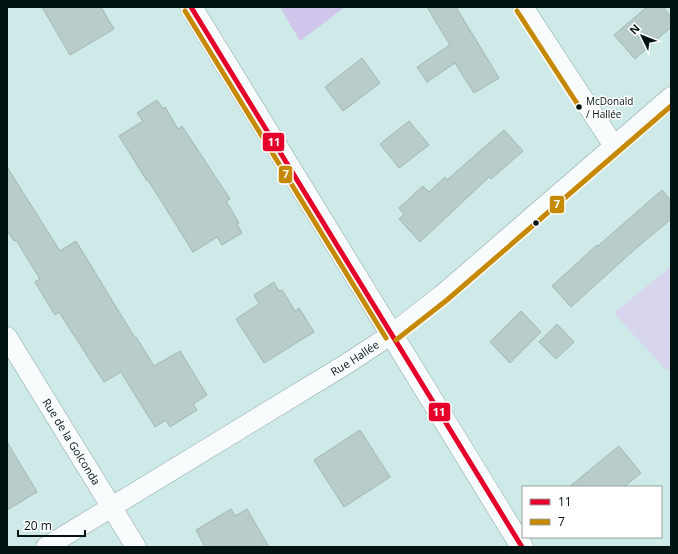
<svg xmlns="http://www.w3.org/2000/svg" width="678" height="554" font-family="'Open Sans',sans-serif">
	<rect width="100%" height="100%" fill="#ceeae8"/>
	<!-- green -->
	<path fill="#d8d6ee" d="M671,266V370L665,369L614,313Z"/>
	<!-- forest -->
	<path fill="#d0c5ea" d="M280,7H345L300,41Z"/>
	<!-- building -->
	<path fill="#b8cdc9" stroke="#a1b5b2" d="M42,7H101L114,29L70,55Z
		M427,7H456L499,78L474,93L455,63L427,82L417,67L450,45Z
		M647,7H663L671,17V27L635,59L614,35Z
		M362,58L380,83L343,111L325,87Z
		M157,100L163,109L165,107L178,129L182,126L230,199L226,201L239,223L237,224L242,233L222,245L217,237L193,252L148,180L147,181L119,136L143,121L137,113Z
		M409,121L429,145L399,168L380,144Z
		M504,130L523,151L491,179L489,177L420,242L399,219L404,214L399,208L423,186L429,192L445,177L447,180Z
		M7,167L60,251L76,241L135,338L136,337L154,366L180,351L207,395L193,404L197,410L170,427L166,420L155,427L121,372L104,382L59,312L55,315L35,282L40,279L16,240L14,241L7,230Z
		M662,190L671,201V219L634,250L571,307L552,286L597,245L598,246Z
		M274,282L279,291L282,290L295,311L299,308L314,332L264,363L236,319L259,304L254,295Z
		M521,311L541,332L510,363L490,342Z
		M557,324L574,342L556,359L539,342Z
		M360,430L390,477L344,507L314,460Z
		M7,442L37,492L7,510Z
		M619,446L641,473L624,487H569Z
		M231,509L235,516L247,509L269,547H205L196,530Z"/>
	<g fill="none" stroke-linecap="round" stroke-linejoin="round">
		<!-- minor casing -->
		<g stroke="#8ea4a3" stroke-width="21">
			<g id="minor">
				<path d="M523,7L614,146"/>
				<path id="s1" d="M7,337L136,547"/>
				<path id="s2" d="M46,547L348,363L392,334L442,295L671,97"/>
			</g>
		</g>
		<!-- tertiary casing -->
		<g stroke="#8ea4a3" stroke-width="23">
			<path id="tertiary" d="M191,7L522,547"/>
		</g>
		<!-- minor -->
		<use href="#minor" stroke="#f8fcfc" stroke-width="20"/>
		<!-- tertiary -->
		<use href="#tertiary" stroke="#f8fcfc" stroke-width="22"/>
		<!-- bus-1 casing -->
		<g stroke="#fff" stroke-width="8">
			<path id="bus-1" d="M191,7L522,547"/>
		</g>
		<!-- bus-2 casing -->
		<g stroke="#fff" stroke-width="8">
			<path id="bus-2" d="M185,11L386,338
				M517,11L580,108
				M396,340L447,300L671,106"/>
		</g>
		<!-- bus-1 -->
		<use href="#bus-1" stroke="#e4002b" stroke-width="5"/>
		<!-- bus-2 -->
		<use href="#bus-2" stroke="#c68904" stroke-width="5"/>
	</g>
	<!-- markers -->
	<g fill="#021312" stroke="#fff" stroke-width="1.5">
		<circle cx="579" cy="107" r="3.5"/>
		<circle cx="536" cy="223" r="3.5"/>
	</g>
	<g text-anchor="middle" stroke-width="3" stroke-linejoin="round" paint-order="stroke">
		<!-- bus labels -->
		<g font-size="10" fill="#021312" stroke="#fff" text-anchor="start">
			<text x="586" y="105">McDonald<tspan x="586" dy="13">/ Hallée</tspan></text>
		</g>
		<!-- street labels -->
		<g font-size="11" fill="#021312" stroke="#fff">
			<text dy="4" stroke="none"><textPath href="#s2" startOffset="362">Rue Hallée</textPath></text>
			<text dy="4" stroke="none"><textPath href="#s1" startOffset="123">Rue de la Golconda</textPath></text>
		</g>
	</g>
	<g stroke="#fff" stroke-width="1.5">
		<rect x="262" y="132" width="23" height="20" rx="4" fill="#e4002b"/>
		<rect x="278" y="165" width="15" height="19" rx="4" fill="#c68904"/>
		<rect x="549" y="195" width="16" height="19" rx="4" fill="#c68904"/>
		<rect x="428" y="402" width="23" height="20" rx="4" fill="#e4002b"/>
	</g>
	<g font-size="11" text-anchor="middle" font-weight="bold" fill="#fff">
		<text x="274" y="146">11</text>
		<text x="286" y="178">7</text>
		<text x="557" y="208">7</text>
		<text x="439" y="416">11</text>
	</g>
	<!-- border -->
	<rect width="678" height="554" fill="none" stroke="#021312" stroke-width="16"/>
	<!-- legend -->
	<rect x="522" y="486" width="140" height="52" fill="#ffffff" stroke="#9aa1a0"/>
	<rect x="530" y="499" width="20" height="6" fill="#e4002b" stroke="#9aa1a0"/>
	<text x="558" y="506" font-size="12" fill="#021312">11</text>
	<rect x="530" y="519" width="20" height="6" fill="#c68904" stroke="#9aa1a0"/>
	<text x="558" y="526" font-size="12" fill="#021312">7</text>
	<!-- north arrow -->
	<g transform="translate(642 36) rotate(313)" stroke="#ffffff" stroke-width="3" paint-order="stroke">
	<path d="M0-3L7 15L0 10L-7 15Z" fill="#021312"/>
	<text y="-6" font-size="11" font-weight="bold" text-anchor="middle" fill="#021312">N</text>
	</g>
	<!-- scale -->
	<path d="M18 530v6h67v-6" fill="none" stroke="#021312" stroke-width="2"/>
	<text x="24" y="530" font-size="12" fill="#021312" stroke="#ffffff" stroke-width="3" paint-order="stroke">20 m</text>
</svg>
